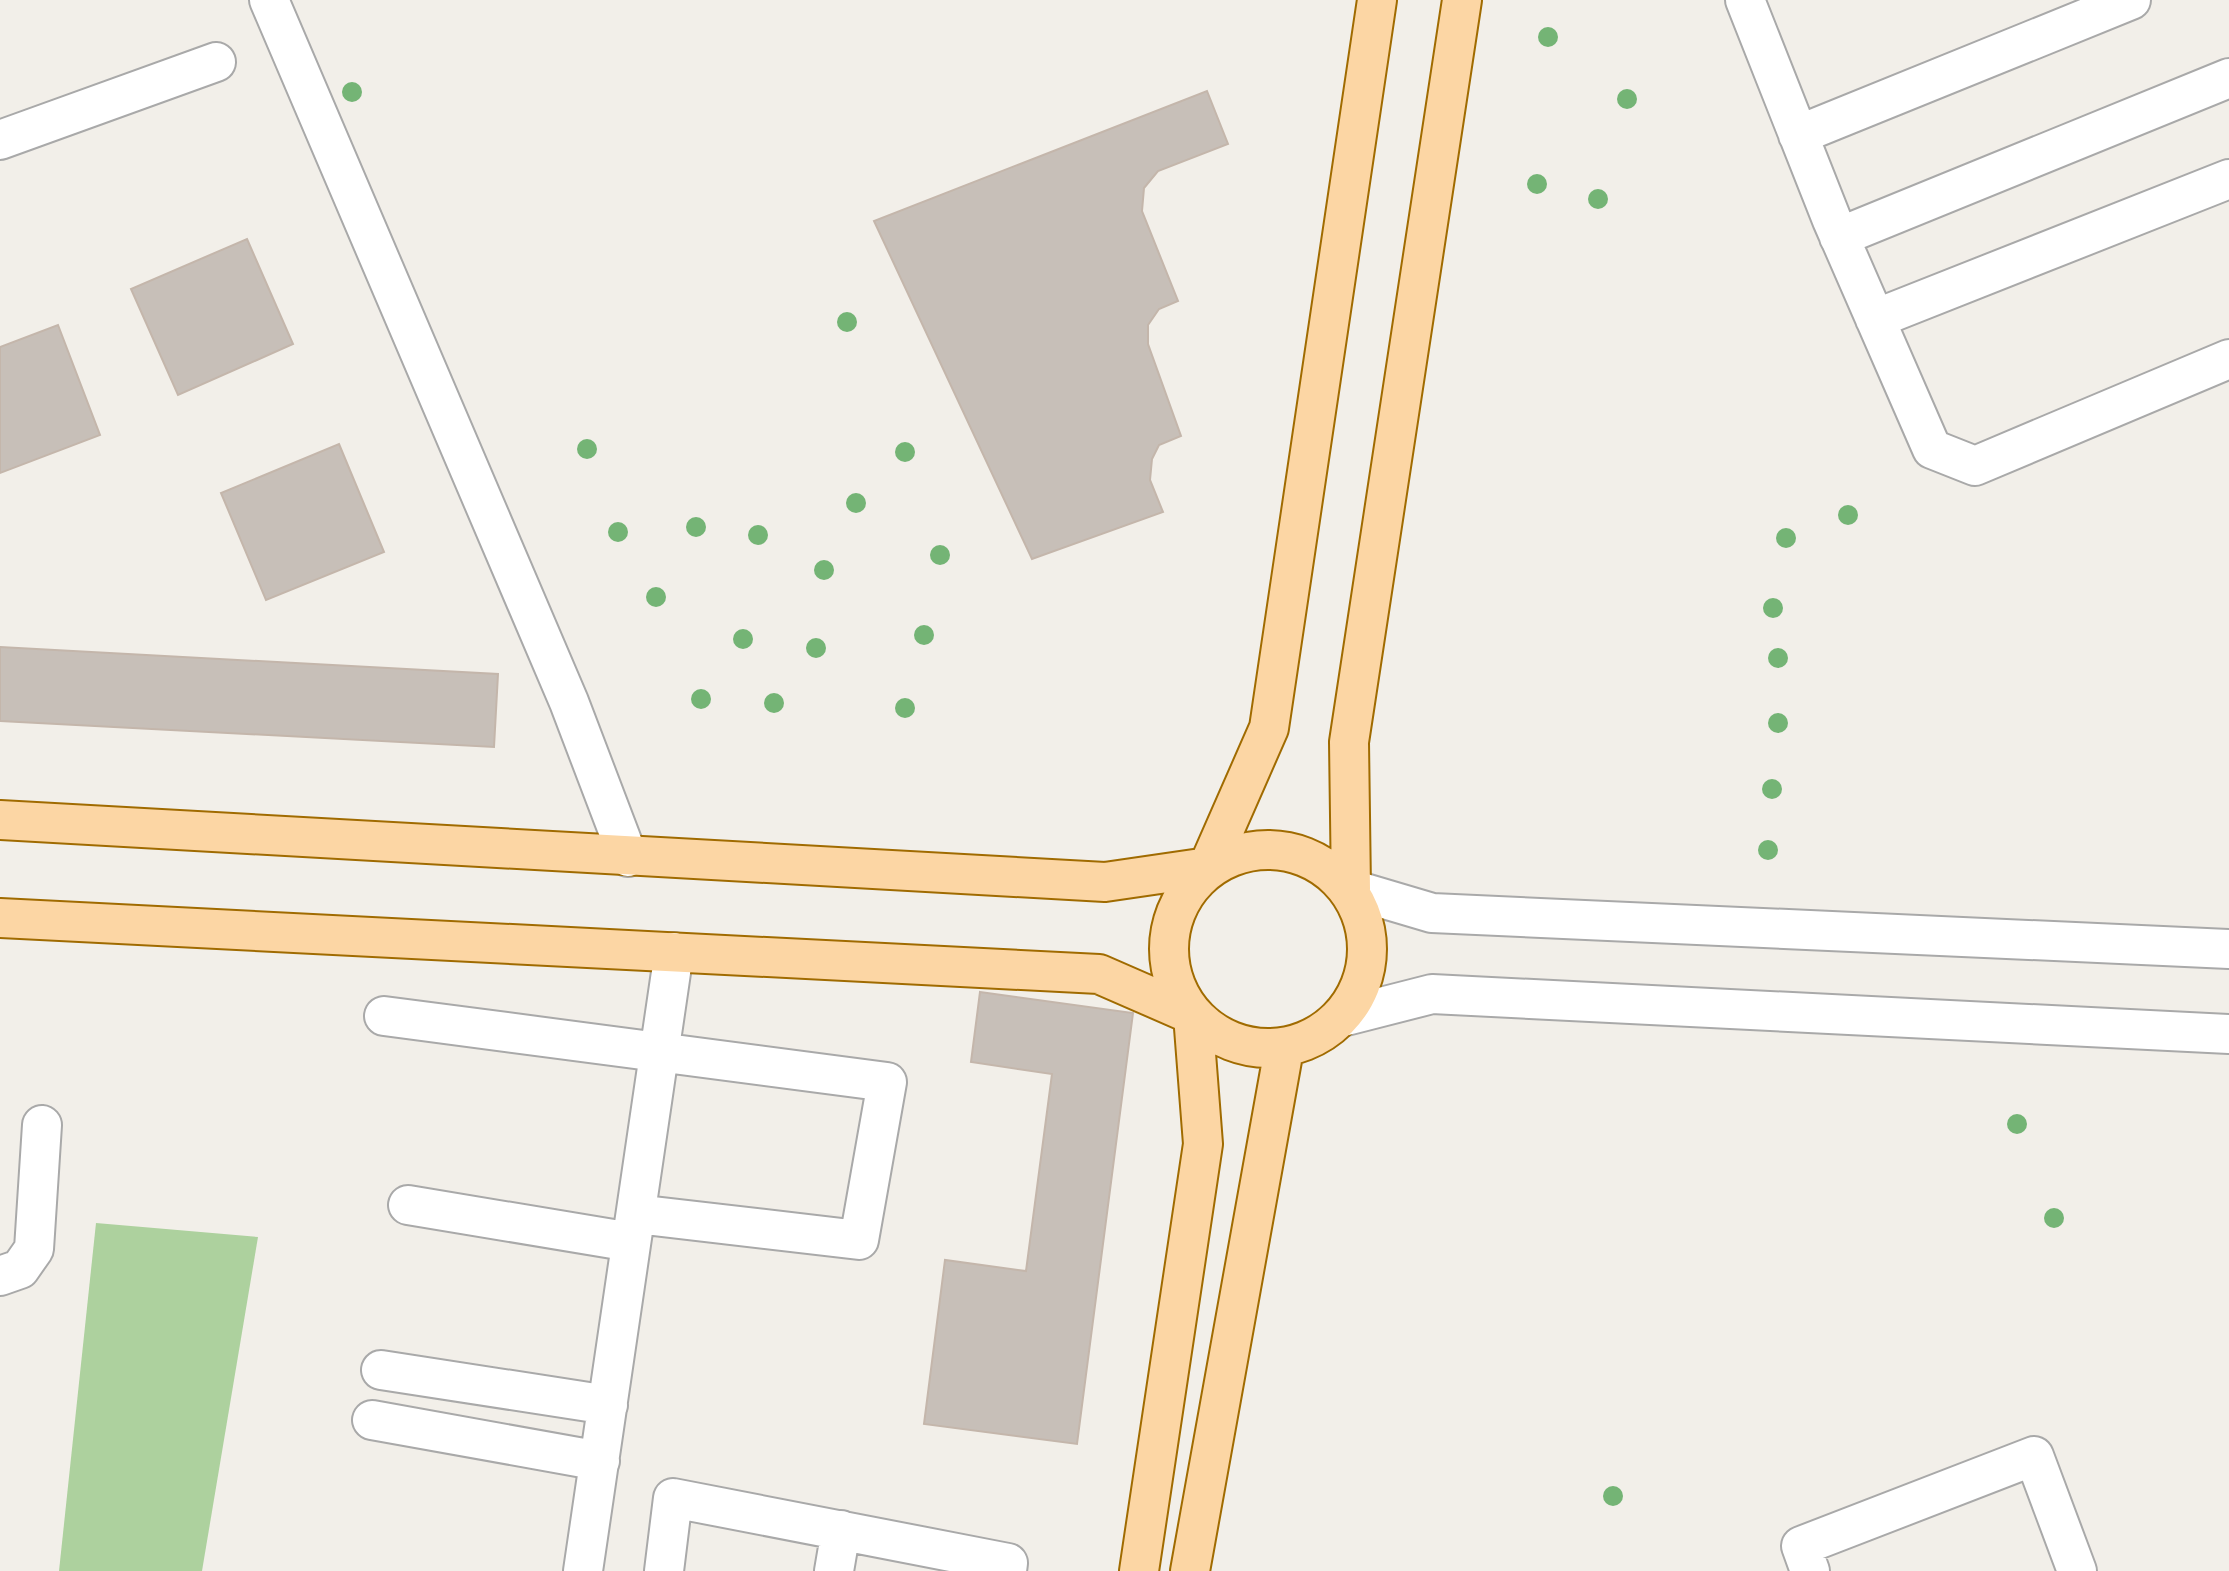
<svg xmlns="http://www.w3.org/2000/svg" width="2229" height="1571" font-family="Mulish,sans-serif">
	<rect width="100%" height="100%" fill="#f2efe9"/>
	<!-- forest -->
	<path fill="#add19e" d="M96,1223L258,1237L202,1571H59Z"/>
	<!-- building -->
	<path fill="#c7bfb8" stroke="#c4b6ab" stroke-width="2" d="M1207,91L1228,144L1158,171L1144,188L1142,211L1178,301L1159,309L1148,325V344L1181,436L1159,445L1152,459L1150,480L1163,512L1032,559L874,221Z
		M247,239L293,344L178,395L131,289Z
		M58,325L100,435L0,473V347Z
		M339,444L384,552L266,600L221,493Z
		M0,647L498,674L494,747L0,721Z
		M980,992L1133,1013L1077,1444L924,1424L945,1260L1026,1271L1052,1074L971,1062Z"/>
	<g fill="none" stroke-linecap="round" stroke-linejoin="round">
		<!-- minor casing -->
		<g stroke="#a9a9a9" stroke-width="42">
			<path id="minor" d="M269,0L569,702L628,857
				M1745,0L1832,220L1932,449L1975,466L2229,359
				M1798,135L2131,0
				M0,140L216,62
				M1839,237L2229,78
				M1875,319L2229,179
				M1351,889L1432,913L2229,949
				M384,1016L887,1082L859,1240L636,1214
				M1342,1017L1432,994L2229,1034
				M408,1205L631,1242
				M0,1276L20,1269L34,1249L42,1125
				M381,1370L608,1405
				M372,1420L600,1461
				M583,1571L674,952
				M664,1571L673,1498L1008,1563L1007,1571
				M834,1571L841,1530
				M1810,1571L1801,1546L2034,1456L2077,1571"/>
		</g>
		<!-- major casing -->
		<g stroke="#a06b00" stroke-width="42">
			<path id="major" d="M0,820L1105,882L1208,867L1269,728L1377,0
				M1169 949a99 99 0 1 1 198 0a99 99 0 1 1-198 0Z
				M1351,889L1349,742L1462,0
				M0,918L1099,974L1193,1015L1203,1144L1139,1571
				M1190,1571L1284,1049"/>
		</g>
		<!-- minor -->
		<use href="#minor" stroke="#fff" stroke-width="38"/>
		<!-- major -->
		<use href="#major" stroke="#fcd6a4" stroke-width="38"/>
	</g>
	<!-- trees -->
	<g fill="#74b475">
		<circle cx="1548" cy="37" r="10"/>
		<circle cx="352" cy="92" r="10"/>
		<circle cx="1627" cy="99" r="10"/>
		<circle cx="1537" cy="184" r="10"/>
		<circle cx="1598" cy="199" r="10"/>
		<circle cx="847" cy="322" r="10"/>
		<circle cx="587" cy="449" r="10"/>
		<circle cx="905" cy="452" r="10"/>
		<circle cx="856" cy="503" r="10"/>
		<circle cx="1848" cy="515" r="10"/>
		<circle cx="696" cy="527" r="10"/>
		<circle cx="618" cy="532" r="10"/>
		<circle cx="758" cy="535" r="10"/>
		<circle cx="1786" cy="538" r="10"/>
		<circle cx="940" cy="555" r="10"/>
		<circle cx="824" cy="570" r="10"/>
		<circle cx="656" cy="597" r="10"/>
		<circle cx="1773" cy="608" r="10"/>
		<circle cx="924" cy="635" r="10"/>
		<circle cx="743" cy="639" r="10"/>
		<circle cx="816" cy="648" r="10"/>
		<circle cx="1778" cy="658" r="10"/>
		<circle cx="701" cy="699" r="10"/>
		<circle cx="774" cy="703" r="10"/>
		<circle cx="905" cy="708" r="10"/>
		<circle cx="1778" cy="723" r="10"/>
		<circle cx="1772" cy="789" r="10"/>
		<circle cx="1768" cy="850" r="10"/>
		<circle cx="2017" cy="1124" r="10"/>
		<circle cx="2054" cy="1218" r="10"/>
		<circle cx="1613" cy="1496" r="10"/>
	</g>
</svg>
